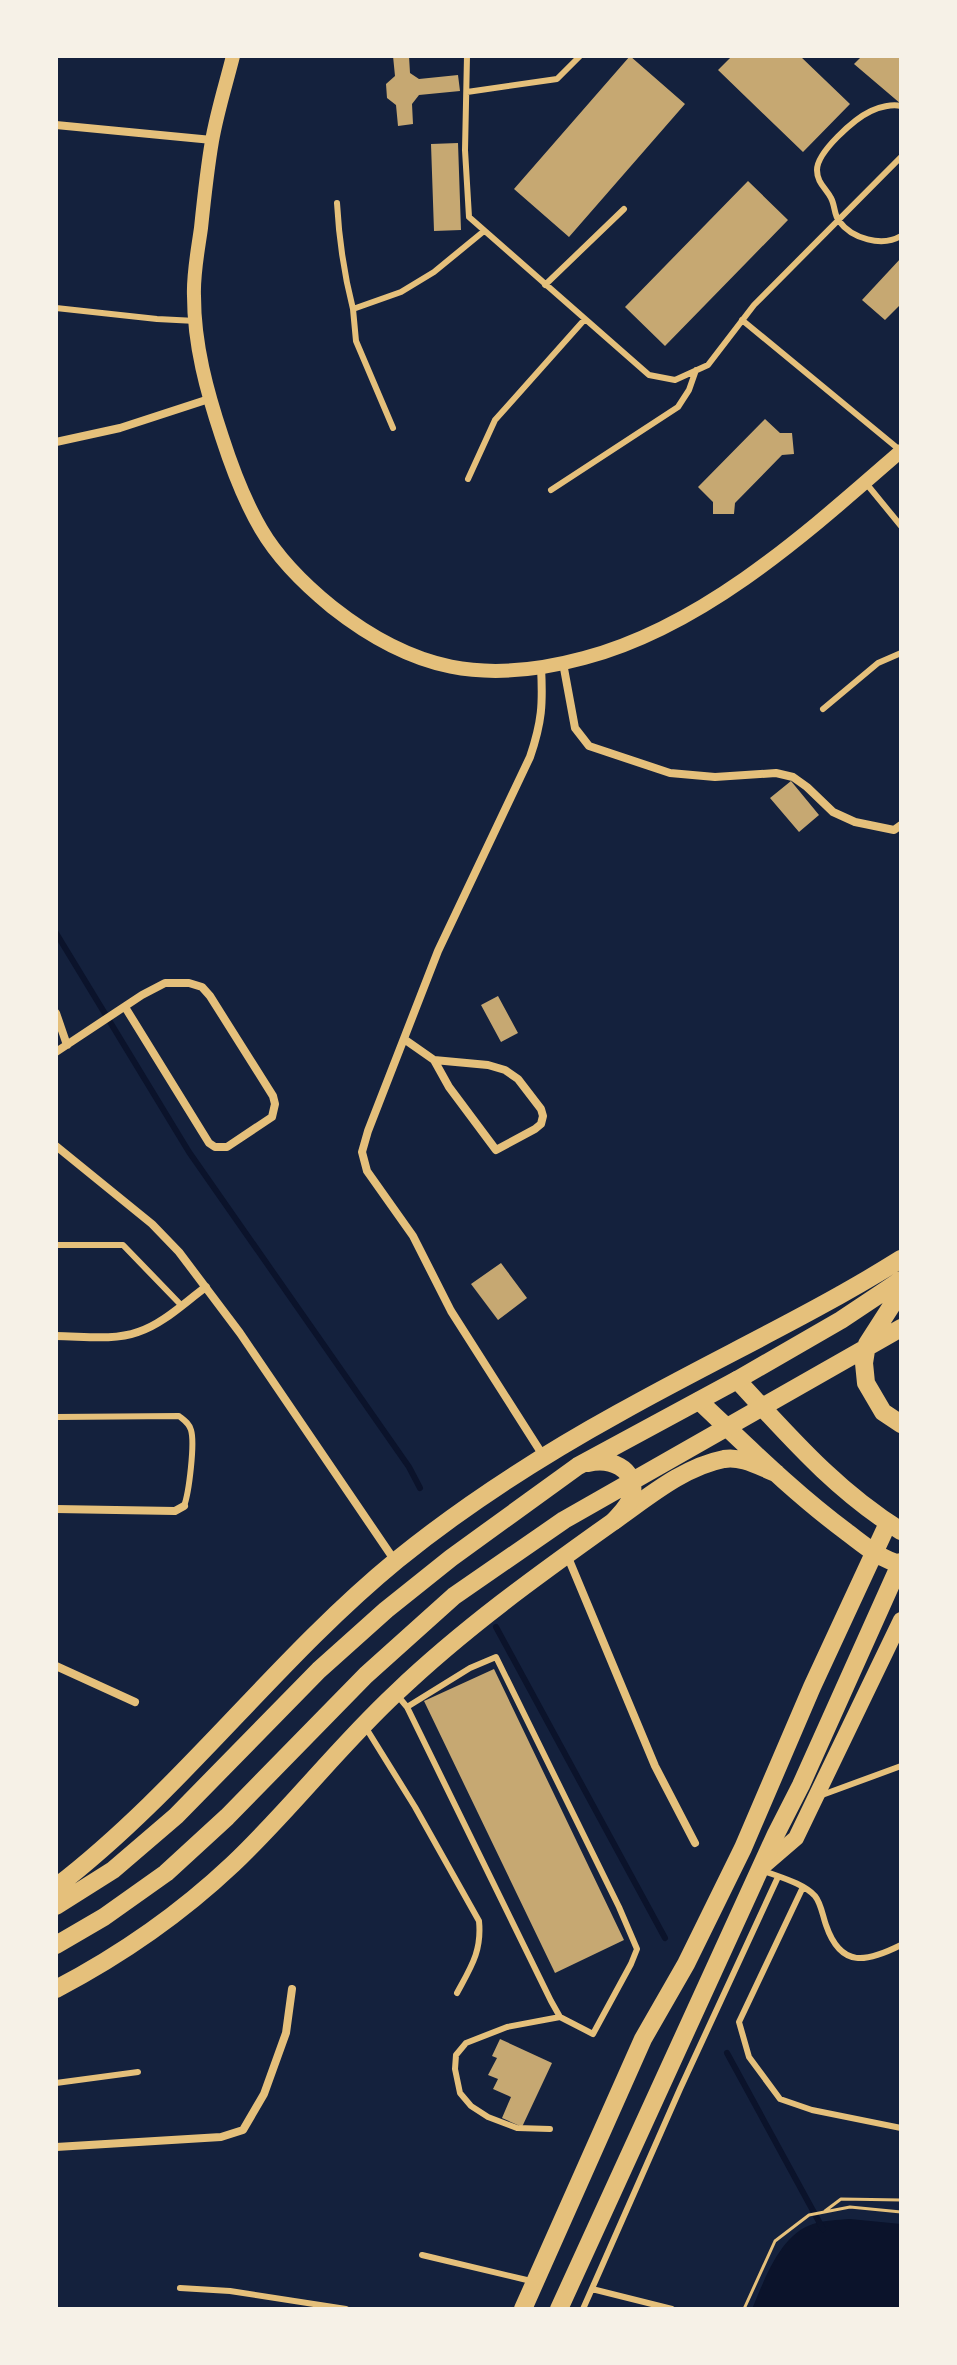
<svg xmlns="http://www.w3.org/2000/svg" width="957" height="2365" font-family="'Public Sans',sans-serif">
	<rect width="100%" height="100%" fill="#14213d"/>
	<!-- water -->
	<path fill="#0b132b" d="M850,2219L901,2224V2309H752C764,2281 780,2234 813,2224C824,2220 838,2220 850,2219Z"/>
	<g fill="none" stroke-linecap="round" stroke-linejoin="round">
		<!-- stream -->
		<path stroke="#0b132b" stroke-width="6" d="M56,933L189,1152L409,1467L420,1488
			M496,1627L665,1938
			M727,2053L823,2229"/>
	</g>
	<!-- building -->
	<path fill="#c6a872" d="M393,56H409L410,73L419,79L458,75L460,91L419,95L412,104L413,124L398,126L396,105L387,98L386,84L395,76Z
		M630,56L685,104L569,237L514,189Z
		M732,56H800L850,104L803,152L718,70Z
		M862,56H901V104L854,64Z
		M458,143L461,230L434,231L431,144Z
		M748,181L788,220L665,346L625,307Z
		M901,258V304L885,320L862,300Z
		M765,419L780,433H792L794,454L782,455L735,503L734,514H713V502L698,487Z
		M791,781L819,815L799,832L770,798Z
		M498,996L518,1033L501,1042L481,1005Z
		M501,1263L527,1298L498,1320L471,1284Z
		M494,1669L624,1940L555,1973L424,1701Z
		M500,2039L552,2063L522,2127L502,2118L511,2097L493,2089L498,2079L488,2075L497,2058L492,2056Z"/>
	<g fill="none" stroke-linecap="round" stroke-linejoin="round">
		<!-- path -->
		<path stroke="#e5c07b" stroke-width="3" d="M825,2211L841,2199L901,2200
			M744,2309L775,2241L809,2215L850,2207L901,2212"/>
		<!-- service -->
		<path stroke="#e5c07b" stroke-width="6" d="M467,56L465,150L469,217L649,375L675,380L708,365L754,305L901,157
			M467,92L557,79L580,56
			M901,106C892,104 879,107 871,111C854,119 817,152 817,170C817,183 826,188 831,198C835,205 834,215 839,221C852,239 882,247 901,236
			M337,203C339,239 344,274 353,309
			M545,285L624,209
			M56,308L157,319L196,321
			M742,320L901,451
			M393,428L356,341L353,309L401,292L434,272L484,231
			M468,479L495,420L585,319
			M865,482L901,526
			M551,490L678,407L689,390L696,370
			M823,709L878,663L901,653
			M56,1245H123L181,1305
			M56,1417L179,1416C184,1420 189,1423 191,1430C195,1443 189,1493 184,1506
			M397,1695L407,1707L551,2001L560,2017L593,2034L631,1964L637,1949L619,1907L496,1657L470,1668L407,1707
			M366,1728L415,1807L479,1921C482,1951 471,1967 457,1993
			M822,1795L901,1766
			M764,1871C779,1877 803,1883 815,1896C821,1903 823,1917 826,1925C841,1969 867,1962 901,1945
			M803,1887L739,2022L749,2057L780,2099L812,2110L901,2128
			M56,2083L138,2072
			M550,2129L517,2128L488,2117L471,2106L460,2093L455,2069L456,2055L466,2043L507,2027L560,2017
			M422,2255L531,2281
			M180,2288L230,2291L346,2309
			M592,2289L672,2309
			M583,2309L680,2089L778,1877"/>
		<!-- minor -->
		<path stroke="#e5c07b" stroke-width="8" d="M56,125L212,140
			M56,442L120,428L209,399
			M563,663L575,728L589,746L670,773L715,777L776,773L793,777L807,787L833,812L855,822L894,830L901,825
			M541,667C543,704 542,722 530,757L438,951L368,1131L362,1152L367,1171L413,1236L451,1311L544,1457
			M56,1013L67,1045
			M404,1039L434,1060L488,1065L505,1070L518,1079L541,1109L543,1116L541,1124L535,1129L496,1150L449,1087L434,1060
			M56,1052L142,995L165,983H189L202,987L210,996L273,1096L275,1104L272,1117L227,1147H215L209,1143L125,1007
			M56,1146L152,1224L179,1252L240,1333L395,1561
			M56,1336C82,1336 113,1341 138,1332C163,1324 185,1302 206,1287
			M56,1509L175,1511L184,1506
			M567,1555L655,1766L695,1843
			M56,1666L135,1702
			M56,2147L221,2137L243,2130L264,2094L286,2033L292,1989"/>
		<!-- tertiary -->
		<path stroke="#e5c07b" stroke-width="14" d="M233,56C226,84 217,112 212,141C207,170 204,199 201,228C198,250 193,274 194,296C194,345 207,392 222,437C232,468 244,500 261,529C279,560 305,585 332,607C413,671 484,685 584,658C705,626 809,531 901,451"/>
		<!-- secondary -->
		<path stroke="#e5c07b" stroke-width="16" d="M760,1869L796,1838L901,1620"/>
		<!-- primary -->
		<path stroke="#e5c07b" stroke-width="18" d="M737,1380C789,1436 835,1490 901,1531
			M699,1401C747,1446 794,1493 848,1533C864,1545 881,1560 901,1564
			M56,1989C121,1955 180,1914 233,1864C290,1810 338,1747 396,1693C463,1629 538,1575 614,1521C647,1498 683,1467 724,1459C742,1456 760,1467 776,1473
			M523,2309L643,2039L686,1964L743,1848L812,1687L888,1523
			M559,2309L776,1834L801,1785L901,1562"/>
		<!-- trunk -->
		<path stroke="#e5c07b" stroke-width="18" d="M901,1291L867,1344L864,1363L866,1383L883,1412L901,1424
			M588,1463C609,1458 636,1467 632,1494C630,1505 621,1513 614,1521
			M56,1887C181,1791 275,1660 397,1560C466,1504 541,1456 619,1413C713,1360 810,1316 901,1259
			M56,1906L113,1870L176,1816L319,1670L386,1610L451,1558L578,1466L737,1380L841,1320L901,1280
			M56,1945L104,1917L166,1873L227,1817L366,1675L454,1596L564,1520L901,1328"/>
	</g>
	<!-- border -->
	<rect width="957" height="2365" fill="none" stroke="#f6f1e7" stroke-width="116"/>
</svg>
